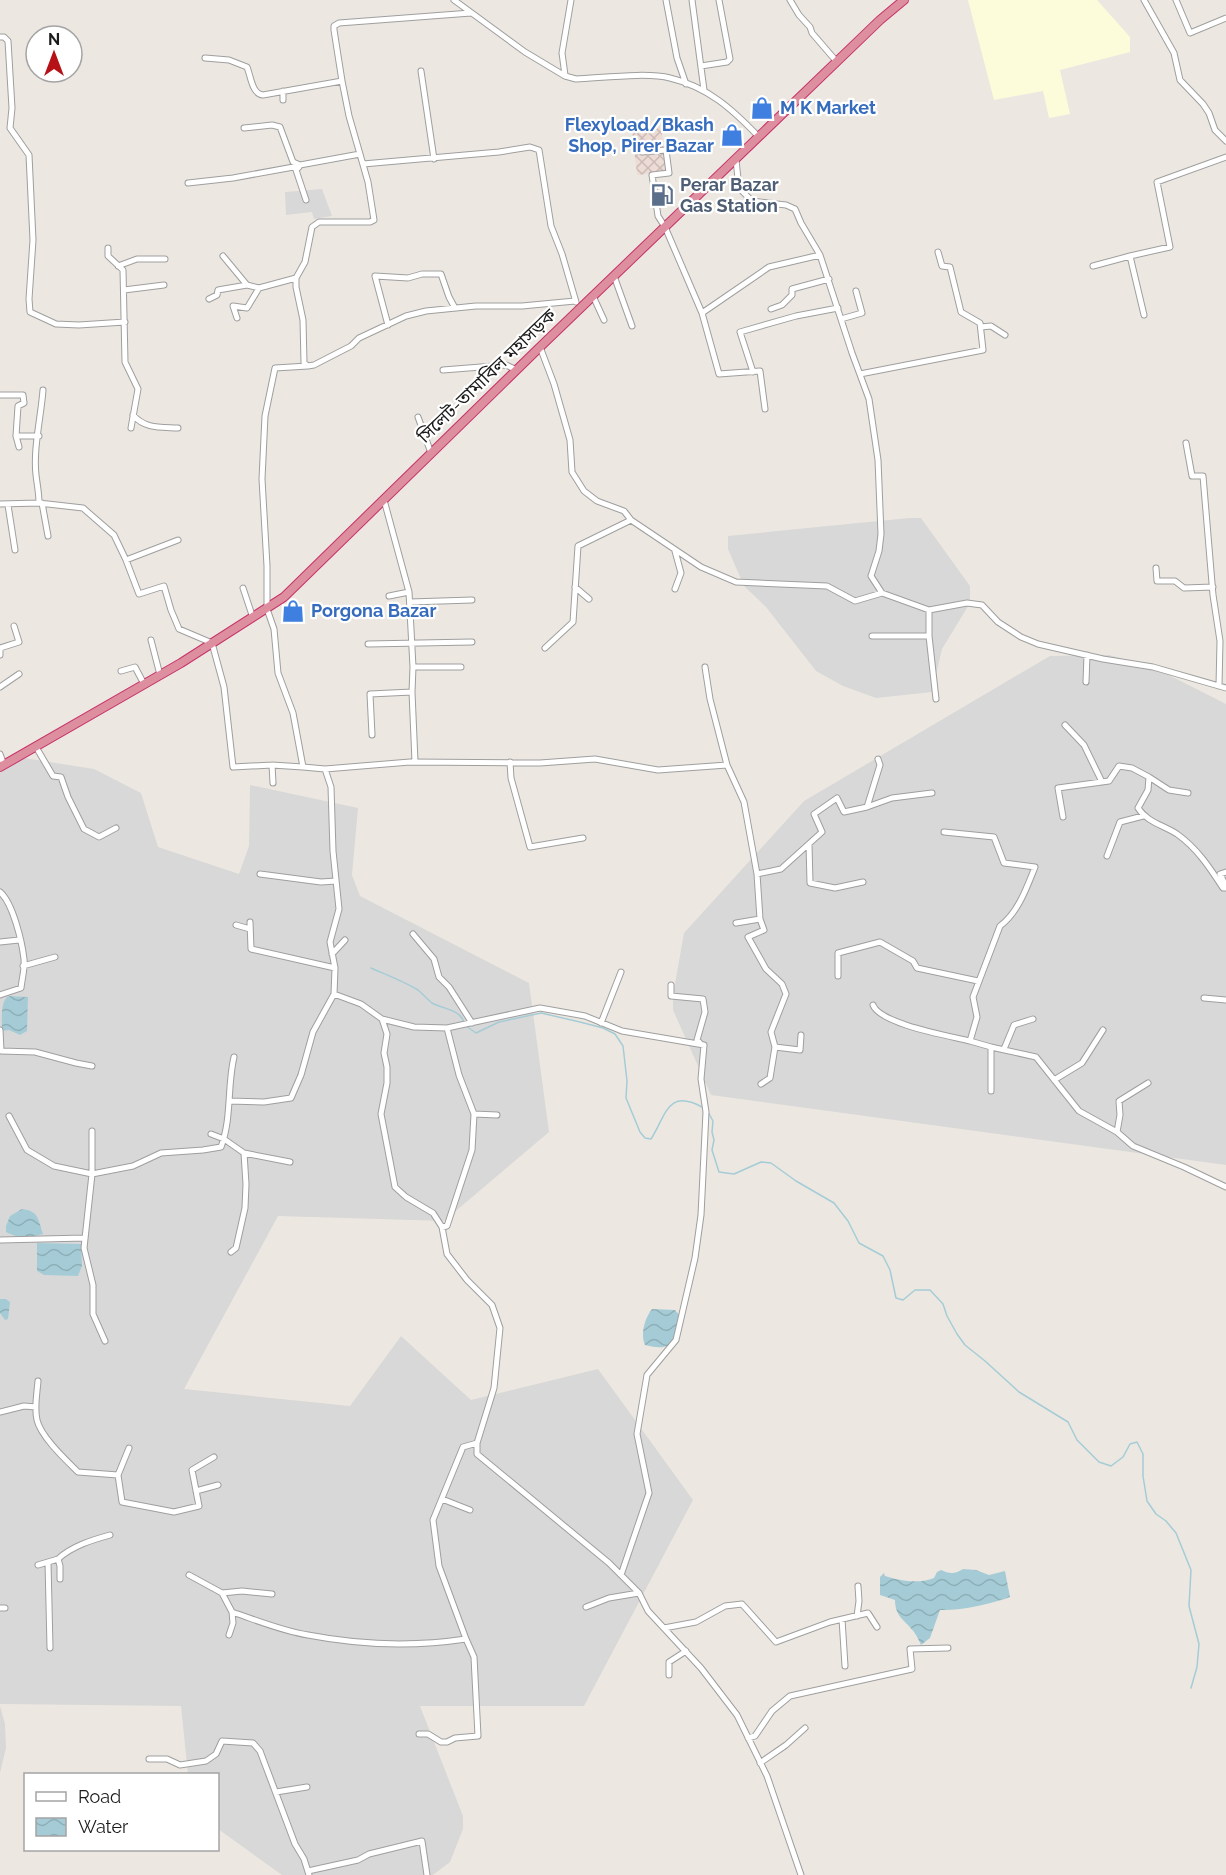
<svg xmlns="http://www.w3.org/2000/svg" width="1226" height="1875" font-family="Raleway,'Noto Sans Bengali',sans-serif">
	<defs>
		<pattern id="military-cross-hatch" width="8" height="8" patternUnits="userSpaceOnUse" patternTransform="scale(1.5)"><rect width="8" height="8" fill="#eddbd5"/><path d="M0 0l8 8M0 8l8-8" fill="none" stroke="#cbbbb6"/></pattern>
		<pattern id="water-waves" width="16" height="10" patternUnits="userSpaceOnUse" patternTransform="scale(1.5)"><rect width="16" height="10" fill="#a5ccd6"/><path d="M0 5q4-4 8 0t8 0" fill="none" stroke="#8dafb7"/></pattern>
	</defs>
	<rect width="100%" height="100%" fill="#ece8e1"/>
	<!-- residential -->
	<path fill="#d9d8d8" d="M322,189L332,216L314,219L312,212L286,215L285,192Z
		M909,518H921L970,586V603L942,649L932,692L876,698L843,686L816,671L766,607L744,586L728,549V536Z
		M1109,655L1153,667L1226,704V1165L711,1095L673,1010V995L684,933L804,801L1050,656Z
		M24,758L94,769L141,793L158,847L239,874L249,846L250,785L358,808L352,875L360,896L529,983L549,1132L444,1221L278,1216L184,1389L350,1406L401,1336L471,1400L598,1369L693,1500L584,1706H420L463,1816V1829L450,1862L433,1875H282L218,1829V1774H188L181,1706L0,1704V772Z
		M0,1706L5,1724L6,1748L0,1773Z"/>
	<!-- education -->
	<path fill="#fcfbda" d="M968,0H1097L1130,37V52L1060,70L1070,114L1049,118L1043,91L994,100Z"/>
	<!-- military -->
	<path fill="url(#military-cross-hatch)" d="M661,126L666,172L637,175L632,130Z"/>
	<!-- water -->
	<path fill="url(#water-waves)" d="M9,996L28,997L27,1031L20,1035L9,1030L2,1031C2,1019 0,1000 9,996Z
		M22,1209C39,1211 38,1219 43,1234C28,1238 20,1239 6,1232V1226L10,1216Z
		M37,1243L81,1244L82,1266L78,1276L44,1275L37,1271Z
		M0,1299H6L10,1302L8,1319L5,1320L0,1313Z
		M652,1309L675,1310C677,1313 680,1314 680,1318C680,1326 675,1341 669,1345C662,1349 652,1347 645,1345C640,1334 645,1318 652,1309Z
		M963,1569L976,1570L989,1575L1005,1571L1010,1597C991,1604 960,1611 940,1610L930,1638L921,1645C919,1641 917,1636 914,1632C905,1620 895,1617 895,1600L880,1595V1577L884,1573L885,1576C900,1581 920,1584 934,1578L937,1572L941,1570C950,1574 955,1574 963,1569Z"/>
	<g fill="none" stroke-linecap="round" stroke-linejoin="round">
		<!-- stream -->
		<path stroke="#a5ccd6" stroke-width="1.5" d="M371,968C387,975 403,981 418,990C423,994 427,999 432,1003C443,1009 459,1009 464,1022
			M466,1026L476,1033L499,1022L541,1013L580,1022L603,1028L615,1034L623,1046L627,1081L626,1098L640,1132L645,1138L651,1139C666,1116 667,1088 702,1107
			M708,1112L713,1121L712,1132L714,1140L712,1150L719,1172L734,1174L761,1162L771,1163L796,1181L834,1203L848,1221L859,1243L883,1256L890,1270L896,1298L903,1300L915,1290H930L943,1304L947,1316L957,1334L965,1345L985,1361L1019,1392L1068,1422L1077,1440L1099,1462L1111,1466L1123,1457L1130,1444L1137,1442L1143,1454V1476L1147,1501L1156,1514L1166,1521L1176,1533L1191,1570L1189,1606L1199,1644L1197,1667L1191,1688"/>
		<!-- minor casing -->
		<g stroke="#9f9f9f" stroke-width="7">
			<path id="minor" d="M454,0L525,52L565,76L576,79C601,78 647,72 670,78C708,87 732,109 758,136
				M666,0L677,58L686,84
				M692,0L704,90
				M790,0L799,15L810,27L812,33L837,62
				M1144,0L1174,53L1180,80L1203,104L1209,113L1215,130L1226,141
				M1176,0L1190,33L1226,18
				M0,37H4L8,41L12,108L10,128L29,155L33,240L29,299L30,312L56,324L79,325L125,322
				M205,58L229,60L247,67C251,77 252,94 263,95L342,81L349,116L368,182L374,220L370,222H319L312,227L305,262L296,278V287L303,320L304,363L308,366L314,365L351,346L359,338L406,316L426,311L476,306H522L575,301
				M701,66L727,62L730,59L719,0
				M421,71L434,159
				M565,75L562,53L571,0
				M342,81L334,30V26L339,23L471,13
				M283,91V100
				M244,128L272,125L280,127L293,162L300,165L360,154
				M642,152L666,150L669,173L652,175L658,216L665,227L702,313L719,374L760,371L765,409
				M736,160L739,188L752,201L786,205L795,209L801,223L820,255L852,353L869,399L878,460L881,534L879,551L871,576L882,593
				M363,164L499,152L530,147L539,150L551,226L562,254L576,302
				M299,167L296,170L306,200
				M188,183L233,178L299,166
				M108,248V256L123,270L125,362L138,389L131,428
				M223,256L247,285
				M118,266L137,259H165
				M1093,266L1130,256
				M614,276L632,326
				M259,288L296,278
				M124,290L164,285
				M593,296L604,320
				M209,299L217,295L218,290L247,285L259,288L247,308L233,306L237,318
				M771,309L782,305L792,295V289L829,279
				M702,313L769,267L820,255
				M1144,315L1130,256L1170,247L1157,182L1226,157
				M841,319L862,313L856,291
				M388,325L375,276L408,278L422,274H441L449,297L455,308
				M981,327L991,326L1005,335
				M540,347L554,384L570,440L572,472L584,491L597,501L624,511L631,520L701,567L736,582L827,586L855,601L882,593L929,610L967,603L982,605L998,622L1021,637L1038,644L1103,659L1153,667L1226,688
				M308,366L275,368L265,416L262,479L267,566V609L274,629L278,673L293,713L303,767L325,769L410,762L540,763L595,759L658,770L727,765
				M443,370L506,365L517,370
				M753,372L740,332L796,316L838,308
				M860,374L983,350L980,323L961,312L950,267L942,266L938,252
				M0,395H23L24,403L18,406L16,436H39
				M133,415C145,429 160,427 178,428
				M418,417L431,453
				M16,436L19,447
				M1186,443L1192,476H1203L1213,595L1220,641L1219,686
				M384,500L409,592L389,596
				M39,503C39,493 37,484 36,475C33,449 41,417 43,390
				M42,503L48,536
				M0,504L39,503L83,508L114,535L126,560L178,540
				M8,505L15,550
				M126,560L139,594L164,586L171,610L179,629L212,643L224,687L233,767L272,765
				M1156,568L1157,581H1175L1184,588L1213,587
				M575,587L589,599
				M243,588L253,618
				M675,589L681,573L675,551
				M409,592L413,667H461
				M410,602L472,600
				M929,610V636L936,699
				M872,636H929
				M151,640L160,675
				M368,644L472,642
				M545,648L573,622L578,546L631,520
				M0,655V648L19,642L14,626
				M705,667L710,699L727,765L744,802L757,874
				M121,671L135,667L144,684
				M1086,682L1087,655
				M0,687L19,674
				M412,692L415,762
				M1065,725L1084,745L1102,782
				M372,735L370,694L412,692L413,667
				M36,747L53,776L61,777L68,797L84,829L99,837L116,828
				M0,754L4,765
				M510,762L511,778L530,847L583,838
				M273,783L272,765L303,767
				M1188,793L1169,790L1149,777L1148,790L1138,808C1147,822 1163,825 1177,834C1197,848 1210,868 1223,888H1226
				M867,807L892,798L932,793
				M1063,817L1058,788L1109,781L1119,766L1132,768L1149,777
				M944,832L994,837L1004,863L1035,867C1027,887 1018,913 1000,926L973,997L977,1017L970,1041L991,1047
				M809,844L810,883L835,888L863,882
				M1107,856L1120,822L1143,816
				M1226,872L1220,874L1226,886
				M260,874L321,882L336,881
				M0,892C13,903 22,942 24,959C25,969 22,978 21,988L0,995
				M250,922L251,949L335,968
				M736,923L760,919
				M236,925L250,929
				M413,934L434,959L439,977L449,987L472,1023
				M0,942L19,940
				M332,954L345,940
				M23,966L55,957
				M838,976V953L880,942L913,961L917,968L978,981
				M671,985V996L703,999L705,1012L697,1040L700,1043
				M334,994L361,1004L382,1019L414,1027L447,1028L459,1075L474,1114L472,1150L447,1226L442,1227
				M1204,998L1226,1000
				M873,1005C880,1024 950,1036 970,1041
				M382,1019L387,1034L384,1053L387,1067V1083L381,1114L395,1187L406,1197L433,1213L442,1227L447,1254L467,1280L492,1305L500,1328L494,1388L477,1443
				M601,1023L621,972
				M447,1028L540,1008L585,1016L622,1031L704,1045
				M0,1030L1,1051L35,1052L76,1063L92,1066
				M775,1047L800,1050L801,1035
				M1004,1049L1014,1025L1033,1019
				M1054,1080L1082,1063L1103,1030
				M761,1084L770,1078L775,1047L771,1032L786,994L782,984L766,969L748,937L764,930L760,919L757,874L781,869L822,832L814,814L837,798L844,812L867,807L880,765L878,759
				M991,1091V1047L1036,1057L1079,1111L1117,1132L1133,1146L1184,1167L1226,1187
				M229,1101L264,1102L291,1098L301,1075L313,1032L334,994L335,968L330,942L339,909L333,851L331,787L325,769
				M474,1114L497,1115
				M9,1116L27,1150L54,1166L92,1174L84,1248L93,1285V1314L105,1341
				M92,1131V1174L133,1166L161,1153L203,1150L221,1147C232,1118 227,1086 234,1057
				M1117,1132L1120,1115L1119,1101L1148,1083
				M211,1134L224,1139L244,1153
				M0,1240L85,1238
				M231,1252L236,1248L245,1208L246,1184L244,1153L290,1162
				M38,1381C37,1394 34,1407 37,1420C41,1437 66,1460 78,1472L118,1475L129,1448
				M0,1412L24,1406L36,1407
				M118,1475L122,1502L174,1512L199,1506L192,1470L214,1457
				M196,1491L218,1485
				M442,1499L470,1510
				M58,1559C72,1546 92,1540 110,1535
				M38,1565L48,1562
				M189,1575L222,1593L232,1612C256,1620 282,1631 308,1635C360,1645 413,1647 466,1639
				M621,1575L649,1493L637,1434L647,1375L676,1340L695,1258L701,1215L706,1112L701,1079L704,1045
				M222,1593L242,1591L272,1594
				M586,1607L609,1598L639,1593
				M0,1608H5
				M857,1616L859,1601L858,1586
				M842,1619L845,1666
				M664,1628L696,1622L725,1606L742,1604L776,1642L830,1622L868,1613L877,1627
				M229,1635L233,1623L232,1612
				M50,1648L48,1562L58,1559L60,1566V1579
				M669,1675V1662L686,1651
				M419,1734H428L441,1742H447L455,1738L478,1736L474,1657L466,1639L439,1566L433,1520L463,1447L477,1443V1454L609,1563L639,1593L648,1611L701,1668L737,1715L767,1776L801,1875
				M748,1738L755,1736L772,1711L790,1696L912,1669L910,1649L948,1648
				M149,1759H167L180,1765L206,1761L216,1754L222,1741L253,1743L260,1751L295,1844L304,1859L309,1875
				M760,1763L786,1745L805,1728
				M276,1792L307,1787
				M308,1871L358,1860L369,1854L422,1841L427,1875"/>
		</g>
		<!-- highway casing -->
		<g stroke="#c63269" stroke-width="10">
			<path id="highway" d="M0,767L181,663L284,597L540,347L880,20L904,0"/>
		</g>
		<!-- minor -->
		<use href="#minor" stroke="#fff" stroke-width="5"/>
		<!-- highway -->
		<use href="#highway" stroke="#dd8e9f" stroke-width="8"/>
	</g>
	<!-- icons -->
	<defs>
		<g id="shop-bare" transform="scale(1.8)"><path d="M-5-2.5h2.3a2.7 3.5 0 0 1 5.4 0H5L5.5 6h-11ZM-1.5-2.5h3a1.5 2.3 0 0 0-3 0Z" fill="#3f7fe0" stroke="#fff" stroke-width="2.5" paint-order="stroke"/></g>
		<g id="fuel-bare" transform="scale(1.8)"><path d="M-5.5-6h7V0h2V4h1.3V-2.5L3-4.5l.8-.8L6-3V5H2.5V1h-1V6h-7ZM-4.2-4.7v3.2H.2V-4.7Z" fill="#5c6f8a" stroke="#fff" stroke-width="2.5" paint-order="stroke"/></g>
	</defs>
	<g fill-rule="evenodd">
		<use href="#shop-bare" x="762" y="108"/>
		<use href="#shop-bare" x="732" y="135"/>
		<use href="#fuel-bare" x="662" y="195"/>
		<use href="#shop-bare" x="293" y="611"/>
	</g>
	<g text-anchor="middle" stroke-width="4.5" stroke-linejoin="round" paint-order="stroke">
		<!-- shop labels -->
		<g font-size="18" font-weight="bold" fill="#366cbe" stroke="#fff" text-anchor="start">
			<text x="780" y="114">M K Market</text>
			<text x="714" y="131" text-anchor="end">Flexyload/Bkash<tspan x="714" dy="21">Shop, Pirer Bazar</tspan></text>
			<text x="311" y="617">Porgona Bazar</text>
		</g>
		<!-- service labels -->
		<g font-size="18" font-weight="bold" fill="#4e5e75" stroke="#fff" text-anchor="start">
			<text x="680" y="191">Perar Bazar<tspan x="680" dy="21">Gas Station</tspan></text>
		</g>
		<!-- street labels -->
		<g font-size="18" fill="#1b1b1b" stroke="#fff">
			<text transform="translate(487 376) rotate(-44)" y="6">সিলেট-তামাবিল মহাসড়ক</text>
		</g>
	</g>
	<!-- legend -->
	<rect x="24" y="1773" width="195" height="78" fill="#ffffff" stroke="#a4a4a4" stroke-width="1.5"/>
	<rect x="36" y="1792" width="30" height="9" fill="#ffffff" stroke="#a4a4a4" stroke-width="1.5"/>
	<text x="78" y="1803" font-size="18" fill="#1b1b1b">Road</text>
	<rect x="36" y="1818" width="30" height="18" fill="url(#water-waves)" stroke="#a4a4a4" stroke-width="1.5"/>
	<text x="78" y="1833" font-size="18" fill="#1b1b1b">Water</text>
	<!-- north arrow -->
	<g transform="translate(54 54)"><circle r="28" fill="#ffffff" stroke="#a4a4a4" stroke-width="1.5"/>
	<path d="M0-4.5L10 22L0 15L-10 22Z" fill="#b51116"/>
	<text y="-9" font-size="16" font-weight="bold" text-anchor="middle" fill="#1b1b1b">N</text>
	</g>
</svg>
